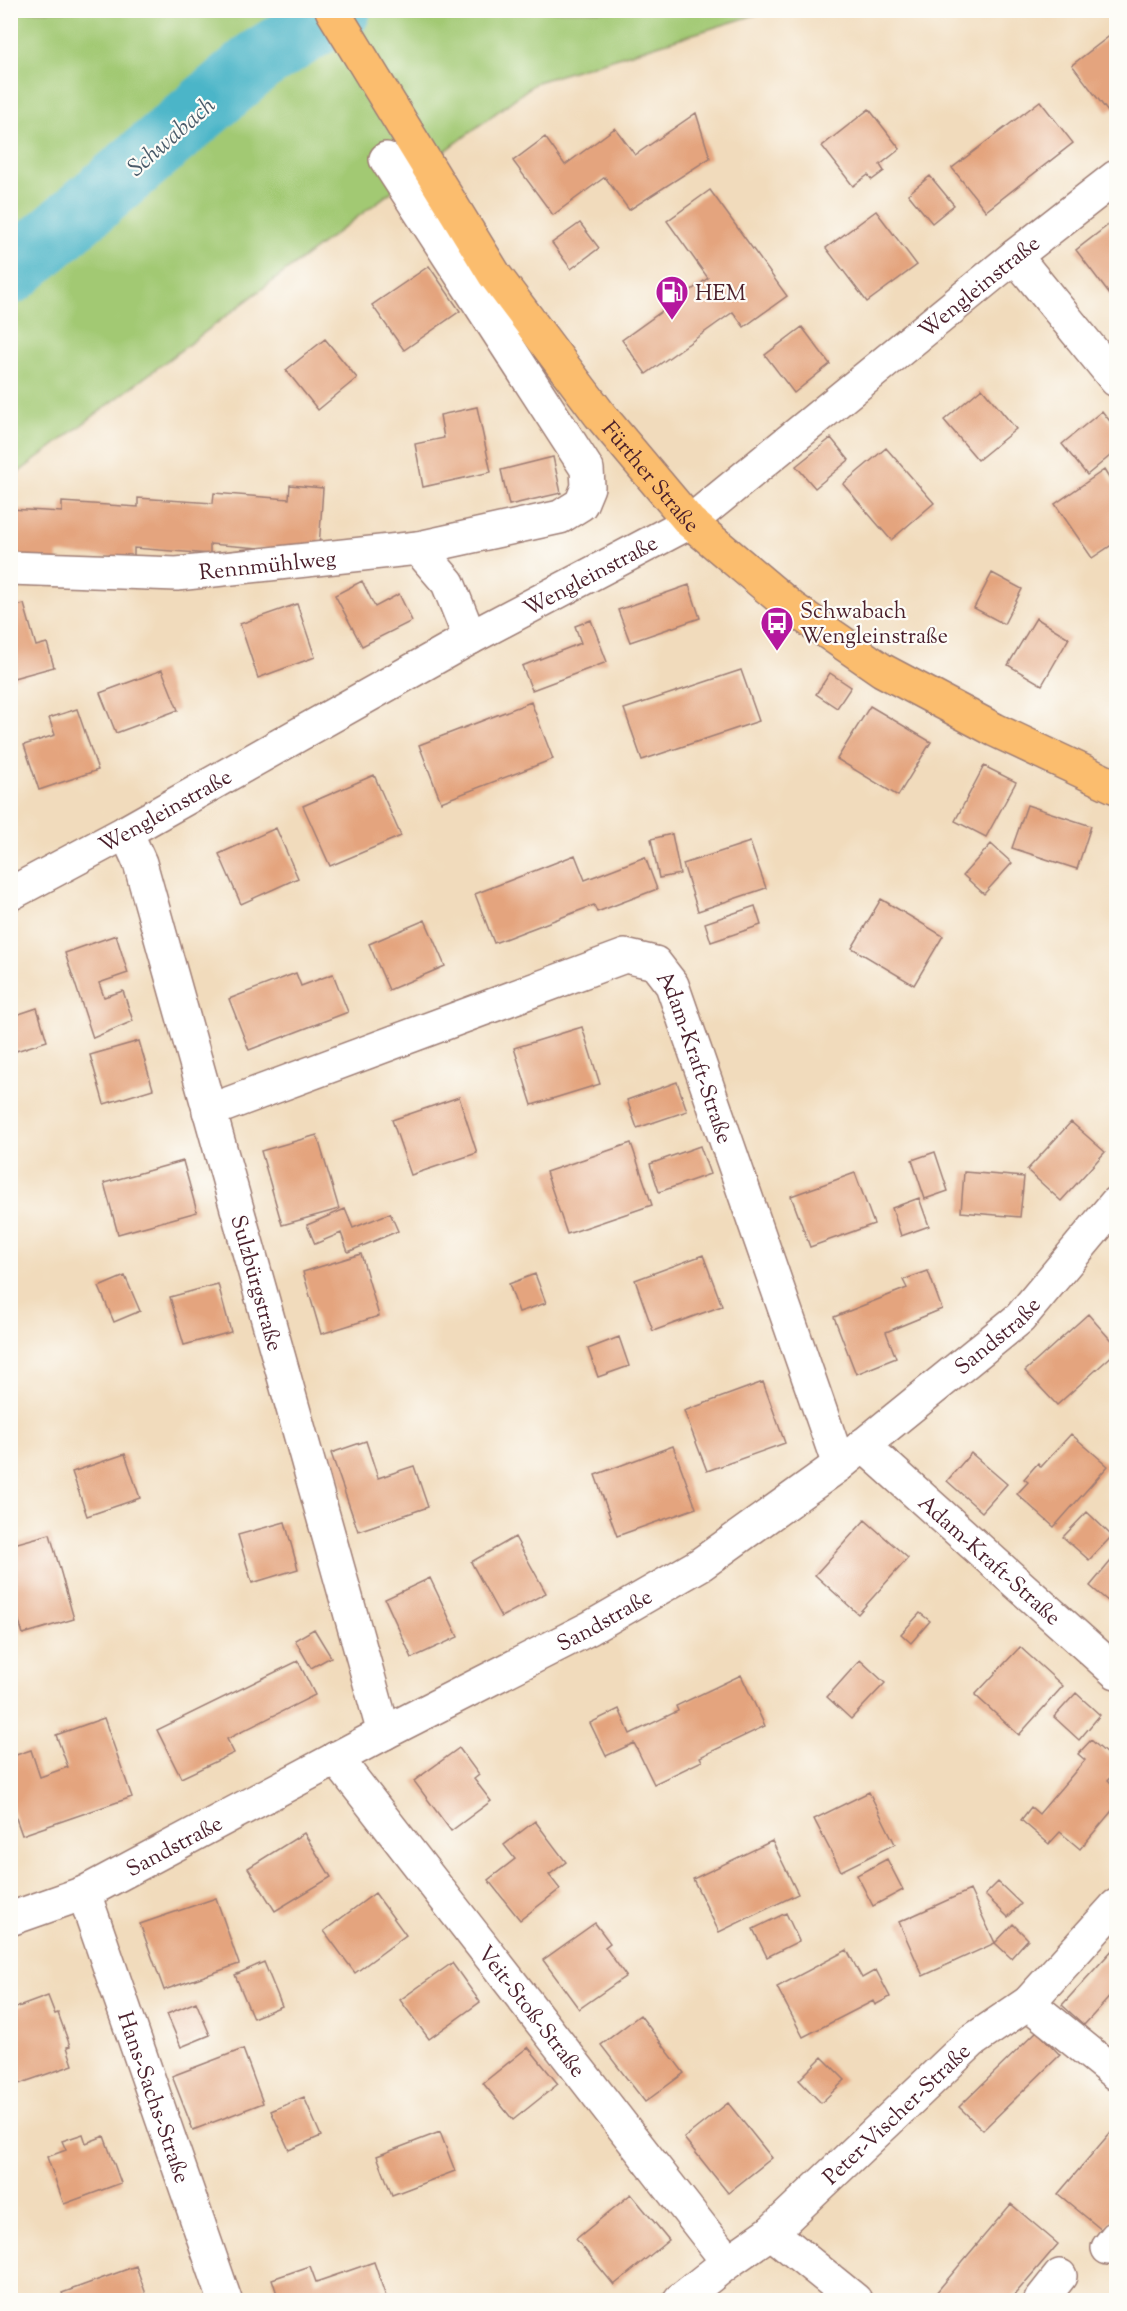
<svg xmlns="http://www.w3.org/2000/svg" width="1127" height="2311" font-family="'Sorts Mill Goudy',serif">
	<rect width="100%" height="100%" fill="#fdfcf7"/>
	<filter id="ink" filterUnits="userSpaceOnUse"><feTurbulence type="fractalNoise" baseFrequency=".0167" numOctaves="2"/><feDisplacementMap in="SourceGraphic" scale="12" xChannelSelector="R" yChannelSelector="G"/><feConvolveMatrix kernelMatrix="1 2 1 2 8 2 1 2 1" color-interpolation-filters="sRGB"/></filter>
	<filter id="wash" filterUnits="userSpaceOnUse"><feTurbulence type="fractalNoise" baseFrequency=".008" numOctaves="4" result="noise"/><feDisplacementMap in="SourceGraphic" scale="24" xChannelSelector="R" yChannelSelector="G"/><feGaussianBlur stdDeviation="1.35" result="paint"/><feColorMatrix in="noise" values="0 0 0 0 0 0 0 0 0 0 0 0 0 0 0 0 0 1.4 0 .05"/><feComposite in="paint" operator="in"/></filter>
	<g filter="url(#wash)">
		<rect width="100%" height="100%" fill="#f1dbbc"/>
		<!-- green -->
		<path fill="#a2c973" stroke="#76744f" stroke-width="1.5" d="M11,11H768L537,82L11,478Z"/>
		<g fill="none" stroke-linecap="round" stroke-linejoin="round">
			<!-- river -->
			<path stroke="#4bb5c8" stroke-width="64" d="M10,273L258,61L339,10"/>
		</g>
		<g id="blocks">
			<!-- building -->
			<path fill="#e4a47e" d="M1116,31V106L1108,112L1072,65Z
				M1040,101L1073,143L986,211L952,168Z
				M869,109L900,149L880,165L884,171L872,180L868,175L853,186L822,146Z
				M696,113L710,158L629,210L605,177L553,215L513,161L545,137L565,165L615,128L635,155Z
				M930,176L954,205L932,223L908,194Z
				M710,190L787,296L744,327L733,312L646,374L622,340L708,278L667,221Z
				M876,211L917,265L867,302L826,248Z
				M1116,219V303L1076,250Z
				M580,223L599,248L571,269L552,243Z
				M429,266L460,311L404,350L372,305Z
				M802,327L830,364L794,393L765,355Z
				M325,339L357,378L318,410L286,370Z
				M982,388L1016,429L978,460L944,420Z
				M477,407L491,472L423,487L415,444L444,438L440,415Z
				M1102,411L1116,429V451L1087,475L1062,444Z
				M831,438L849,460L815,488L796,466Z
				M886,448L934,503L891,540L843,484Z
				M553,457L561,493L509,505L501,470Z
				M1104,470L1116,489V542L1092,558L1055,504Z
				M290,485L323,488L319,548L285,550L210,544V554L134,548V559L58,553V563L10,560V509L62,512V502L138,507V498L213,503L214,493L289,499Z
				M992,573L1022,589L1004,624L974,608Z
				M362,581L375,607L399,594L412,621L362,646L335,595Z
				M689,585L700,618L630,642L618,610Z
				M24,604L36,646L47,643L54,667L10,679V608Z
				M297,604L315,657L258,678L240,624Z
				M1036,618L1069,638L1042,685L1008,665Z
				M591,620L607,662L532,690L522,666L581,643L575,626Z
				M162,670L178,710L116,733L100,693Z
				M741,670L759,721L642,760L624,709Z
				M830,673L851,687L837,708L816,694Z
				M531,702L553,759L441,802L419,745Z
				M870,706L931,742L898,796L837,759Z
				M77,709L98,770L39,790L24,745L55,735L49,718Z
				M984,766L1016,782L986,837L955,821Z
				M374,775L401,836L330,866L303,806Z
				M1027,805L1091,826L1077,869L1012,848Z
				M276,828L298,878L241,904L219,854Z
				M672,834L680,874L659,878L651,839Z
				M750,842L766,888L698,911L683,864Z
				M991,844L1012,863L984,894L963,875Z
				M575,855L585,880L645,857L657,889L597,912L594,905L494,943L475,894Z
				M881,899L943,936L914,985L852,948Z
				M755,906L761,925L711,942L705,923Z
				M425,920L445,966L389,990L369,944Z
				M116,935L128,973L99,983L104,997L123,991L133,1021L93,1038L65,953Z
				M296,973L301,986L333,974L348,1012L249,1050L229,999Z
				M37,1008L47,1041L16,1051L10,1034V1017Z
				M582,1027L600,1084L532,1105L514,1048Z
				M139,1041L153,1089L104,1104L90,1055Z
				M677,1082L687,1111L637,1128L627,1100Z
				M459,1097L477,1153L411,1175L392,1120Z
				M1071,1122L1105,1152L1061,1201L1027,1170Z
				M317,1135L339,1209L282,1225L261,1151Z
				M631,1143L652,1205L567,1234L546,1172Z
				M700,1146L710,1174L659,1192L650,1164Z
				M935,1152L948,1191L925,1199L912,1160Z
				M183,1161L197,1212L118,1234L104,1183Z
				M964,1172L1024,1177L1020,1217L961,1212Z
				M855,1173L874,1224L810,1247L791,1196Z
				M919,1198L929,1226L901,1236L892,1208Z
				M345,1209L353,1228L390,1213L398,1231L348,1252L341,1233L315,1244L307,1225Z
				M361,1254L379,1316L321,1334L303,1272Z
				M703,1255L722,1306L653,1331L635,1280Z
				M928,1271L942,1309L886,1332L896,1358L856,1374L834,1317L907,1288L903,1280Z
				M535,1274L546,1303L519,1312L509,1284Z
				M125,1276L140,1311L114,1322L99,1287Z
				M218,1284L231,1332L184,1345L170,1297Z
				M1088,1314L1116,1346V1352L1057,1405L1025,1371Z
				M619,1337L629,1366L598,1377L588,1349Z
				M763,1382L785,1443L707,1471L684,1411Z
				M1071,1434L1108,1466L1054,1527L1017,1494L1028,1482L1024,1479L1038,1463L1041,1467Z
				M366,1441L378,1478L414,1466L428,1507L358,1531L331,1453Z
				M673,1446L696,1508L617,1536L595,1475Z
				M971,1453L1007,1484L982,1512L947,1481Z
				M125,1454L140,1498L87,1516L72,1472Z
				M1087,1512L1112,1536L1089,1560L1063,1537Z
				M865,1520L908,1558L858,1614L815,1575Z
				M285,1522L298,1569L252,1583L238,1535Z
				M50,1534L74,1619L23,1634L10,1592V1545Z
				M515,1537L546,1593L501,1617L471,1562Z
				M1116,1555V1608L1090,1586Z
				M430,1578L458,1637L412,1658L385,1599Z
				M920,1613L930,1621L911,1643L901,1634Z
				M314,1629L331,1657L311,1668L295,1640Z
				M1020,1647L1063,1686L1019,1735L975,1695Z
				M860,1660L885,1683L851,1719L827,1697Z
				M298,1661L315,1695L227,1739L234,1753L181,1778L157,1730Z
				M741,1675L765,1726L700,1757L702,1761L654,1784L634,1743L606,1756L590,1723L619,1709L630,1734L678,1711L676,1706Z
				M1076,1693L1100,1715L1079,1740L1054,1717Z
				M104,1718L132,1797L22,1835L10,1801V1757L31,1750L40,1777L68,1767L56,1735Z
				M1091,1740L1116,1762V1770L1108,1780L1116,1788V1806L1080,1849L1060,1832L1049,1844L1021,1820L1031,1807L1039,1814L1085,1760L1078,1754Z
				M459,1748L479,1775L474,1779L491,1801L451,1831L414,1781Z
				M869,1792L895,1844L841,1871L814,1819Z
				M535,1821L566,1862L549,1875L560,1889L520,1920L488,1880L515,1859L504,1845Z
				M304,1833L331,1877L275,1911L248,1868Z
				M772,1841L798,1894L719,1932L693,1879Z
				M887,1859L903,1890L873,1906L857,1875Z
				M998,1882L1021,1904L1008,1917L985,1895Z
				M970,1890L995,1943L923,1976L899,1922Z
				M375,1893L406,1935L355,1973L324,1931Z
				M216,1898L239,1964L164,1990L140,1924Z
				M786,1913L799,1941L767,1957L753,1929Z
				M595,1923L610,1943L605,1947L626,1976L579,2009L543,1960Z
				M1013,1924L1028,1939L1011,1958L995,1943Z
				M1116,1946V1990L1084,2025L1062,2005Z
				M847,1950L862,1978L876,1970L890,1997L875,2005L873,2001L803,2037L777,1987Z
				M264,1962L282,2006L253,2018L235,1975Z
				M452,1963L480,2002L429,2039L400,2000Z
				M48,1996L55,2014L58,2013L70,2046L67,2047L73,2065L10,2087V2010Z
				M196,2002L210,2035L181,2047L167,2014Z
				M640,2015L684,2073L645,2102L601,2045Z
				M1037,2031L1060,2055L983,2130L959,2107Z
				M528,2047L558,2084L513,2120L483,2083Z
				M243,2049L263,2103L193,2130L172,2076Z
				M822,2057L845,2080L821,2103L799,2080Z
				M304,2097L321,2136L289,2150L271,2111Z
				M728,2103L772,2158L728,2193L684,2138Z
				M1116,2126V2215L1103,2231L1058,2194Z
				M440,2132L455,2171L392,2195L377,2156Z
				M83,2134L86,2143L104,2136L121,2183L64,2204L47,2157L66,2150L62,2141Z
				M631,2194L669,2240L614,2285L576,2239Z
				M1011,2204L1058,2244L1010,2300H930Z
				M374,2262L387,2300H279L272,2279L310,2266L316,2282Z
				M136,2266L148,2300H65L62,2293Z"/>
		</g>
	</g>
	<g filter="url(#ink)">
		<use href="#blocks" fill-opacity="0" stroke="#9e7d74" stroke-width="1.5"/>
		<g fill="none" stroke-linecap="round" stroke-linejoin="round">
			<!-- minor casing -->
			<g stroke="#9e7d74" stroke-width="36">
				<g id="minor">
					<path d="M1015,256L1116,380"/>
					<path d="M418,548L448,583L470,638"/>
					<path id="s1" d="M10,568L177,574L418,548L560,517L581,504L588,487L587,469L386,159"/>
					<path id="s2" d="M126,832L140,863L384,1733"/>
					<path id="s3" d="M10,894L126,832L470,638L690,522L1015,256L1116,177"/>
					<path id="s4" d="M209,1111L625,956L655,963L672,985L839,1465"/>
					<path id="s5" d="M863,1445L1116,1672"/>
					<path id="s6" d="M336,1758L728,2262"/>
					<path id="s7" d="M84,1893L225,2300"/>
					<path id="s8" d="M10,1919L84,1893L384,1733L590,1628L701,1564L839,1465L1020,1318L1116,1203"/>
					<path d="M1028,2003L1116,2074"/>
					<path d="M771,2232L855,2300"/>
					<path d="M1108,2248L1116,2238"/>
					<path id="s9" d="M680,2300L728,2262L771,2232L972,2041L1028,2003L1116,1906"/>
					<path d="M1041,2300L1060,2276"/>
				</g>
			</g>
			<!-- major casing -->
			<g stroke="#9e7d74" stroke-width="36">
				<g id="major">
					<path id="s10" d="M332,10L494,274L600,415L690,522L792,608L882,670L995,730L1116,787"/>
				</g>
			</g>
			<!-- minor -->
			<use href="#minor" stroke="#fff" stroke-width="33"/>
			<!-- major -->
			<use href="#major" stroke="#fbbd6e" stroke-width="33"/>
		</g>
	</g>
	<!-- icons -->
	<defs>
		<g id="fuel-pin" transform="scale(1.725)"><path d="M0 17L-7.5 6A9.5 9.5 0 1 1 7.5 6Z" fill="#b5179e" stroke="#fdfcf7"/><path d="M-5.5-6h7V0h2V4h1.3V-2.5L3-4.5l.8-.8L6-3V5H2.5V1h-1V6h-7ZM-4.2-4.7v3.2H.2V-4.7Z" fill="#fff"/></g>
		<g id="bus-pin" transform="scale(1.725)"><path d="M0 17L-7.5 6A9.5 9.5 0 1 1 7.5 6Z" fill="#b5179e" stroke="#fdfcf7"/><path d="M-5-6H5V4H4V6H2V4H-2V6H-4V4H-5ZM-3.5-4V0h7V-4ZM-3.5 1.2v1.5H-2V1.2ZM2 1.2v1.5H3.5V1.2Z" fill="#fff"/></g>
	</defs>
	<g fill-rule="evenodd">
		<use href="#fuel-pin" x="672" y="292"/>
		<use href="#bus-pin" x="777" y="623"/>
	</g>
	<g text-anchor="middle" stroke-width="4.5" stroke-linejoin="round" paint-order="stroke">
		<!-- street labels -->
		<g font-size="22" fill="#4a1f2b" stroke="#fdfcf7">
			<text dy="8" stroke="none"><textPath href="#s3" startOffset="1148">Wengleinstraße</textPath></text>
			<text dy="8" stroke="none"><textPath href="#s10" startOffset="566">Fürther Straße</textPath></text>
			<text dy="8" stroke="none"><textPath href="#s1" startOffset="258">Rennmühlweg</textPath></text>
			<text dy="8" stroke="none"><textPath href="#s3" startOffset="662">Wengleinstraße</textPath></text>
			<text dy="8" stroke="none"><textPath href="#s3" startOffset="176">Wengleinstraße</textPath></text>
			<text dy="8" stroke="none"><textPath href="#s4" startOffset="578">Adam-Kraft-Straße</textPath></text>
			<text dy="8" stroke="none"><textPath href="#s2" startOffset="470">Sulzbürgstraße</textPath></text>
			<text dy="8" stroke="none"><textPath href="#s8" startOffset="1152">Sandstraße</textPath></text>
			<text dy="8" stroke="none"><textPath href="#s5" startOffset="171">Adam-Kraft-Straße</textPath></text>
			<text dy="8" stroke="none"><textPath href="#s8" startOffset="666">Sandstraße</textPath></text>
			<text dy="8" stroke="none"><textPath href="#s8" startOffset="180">Sandstraße</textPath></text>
			<text dy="8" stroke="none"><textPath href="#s6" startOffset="320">Veit-Stoß-Straße</textPath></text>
			<text dy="8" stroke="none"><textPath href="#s7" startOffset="216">Hans-Sachs-Straße</textPath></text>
			<text dy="8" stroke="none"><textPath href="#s9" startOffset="286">Peter-Vischer-Straße</textPath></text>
		</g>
		<!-- poi labels -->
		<g font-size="22" fill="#4a1f2b" stroke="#fdfcf7" text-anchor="start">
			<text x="695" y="300">HEM</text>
			<text x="800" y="618">Schwabach<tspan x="800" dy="25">Wengleinstraße</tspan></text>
		</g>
		<!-- water labels -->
		<g font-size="24" font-style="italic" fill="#4a5b6a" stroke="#fdfcf7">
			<text transform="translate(171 136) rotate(-41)" y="8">Schwabach</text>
		</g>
	</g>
	<!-- margin -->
	<rect width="1127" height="2311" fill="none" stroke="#fdfcf7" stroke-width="36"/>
</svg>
